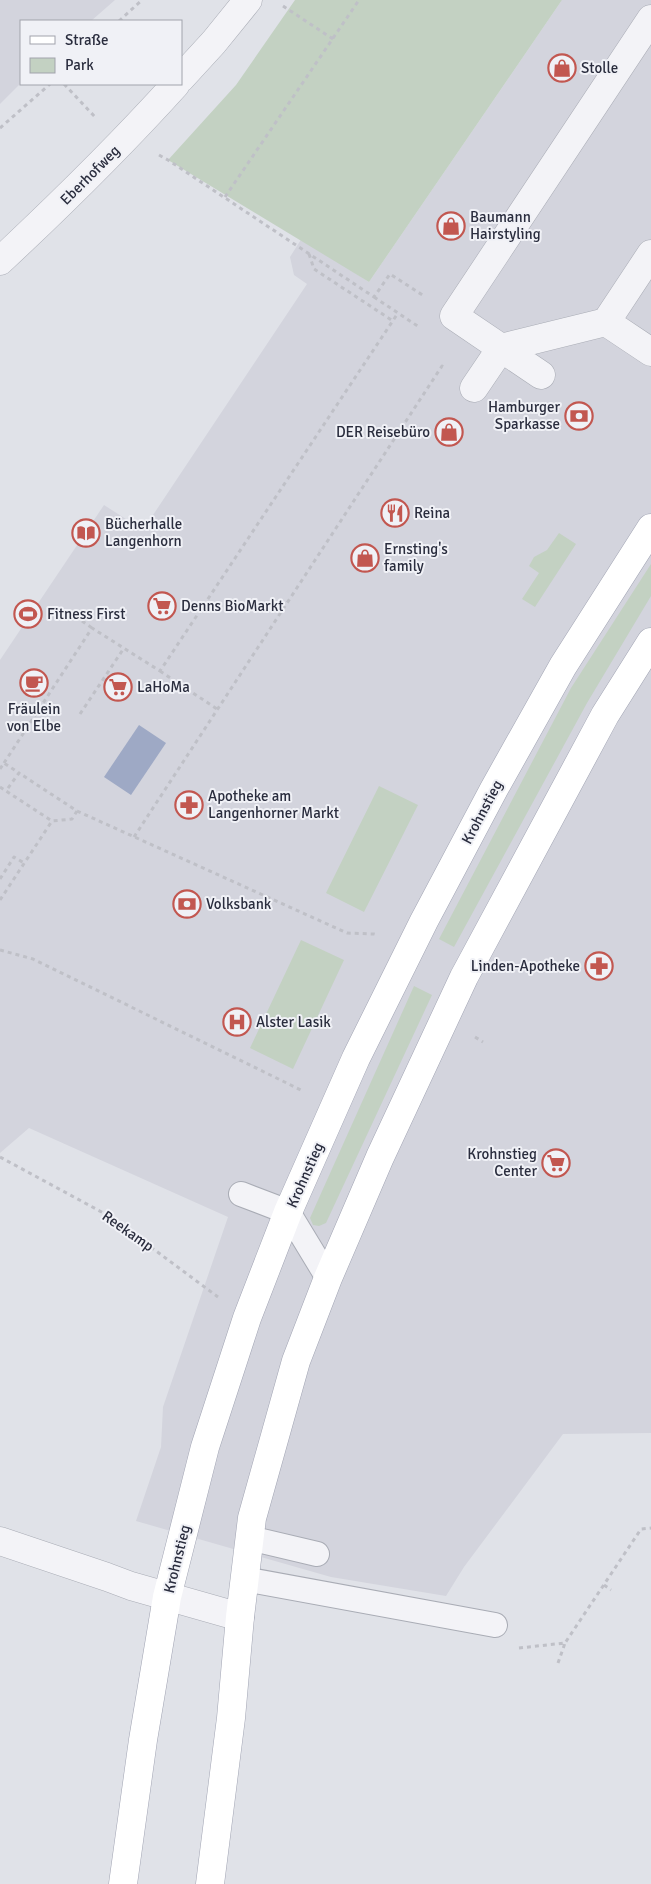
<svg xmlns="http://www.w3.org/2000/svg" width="651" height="1884" font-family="Signika,sans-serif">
	<rect width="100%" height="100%" fill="#e0e2e8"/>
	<!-- built -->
	<path fill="#d3d4dd" d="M0,0H115L91,21H21V83L0,104Z
		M562,0H651V1433L563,1434L464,1567L446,1596L331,1577L136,1521L161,1447L163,1407L228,1217L29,1128L0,1153V660L104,505L143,530L307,284L294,275L290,257L302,238L369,282Z"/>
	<!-- green -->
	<path fill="#c3d1c2" d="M295,0H562L369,282L168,160L236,85Z
		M559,533L576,544L535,607L522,599L539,573L529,566L534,557L547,550Z
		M651,564V596L587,703L454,947L439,939L571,688Z
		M379,786L418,805L364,912L326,893Z
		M301,940L344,960L293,1069L250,1048Z
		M414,986L432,995L326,1223L319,1226L313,1225L310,1218Z"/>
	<!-- water -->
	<path fill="#9ea9c5" d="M139,725L166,743L131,795L104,777Z"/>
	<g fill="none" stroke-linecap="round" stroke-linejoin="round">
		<!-- lane casing -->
		<g stroke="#a9acb5" stroke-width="26">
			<path id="lane" d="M241,1194L288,1212L328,1278
				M249,1538L317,1554
				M244,1579L495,1625"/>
		</g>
		<!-- street casing -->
		<g stroke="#a9acb5" stroke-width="29">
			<path id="street" d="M181,78L214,42L248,0
				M0,261C61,204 120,146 176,84
				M606,322L651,254
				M541,375L454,316L651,19
				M474,388L501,348L606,322L651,352
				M0,1541L107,1577L131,1586L240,1617"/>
		</g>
		<!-- primary casing -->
		<g stroke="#a1a4b3" stroke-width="29">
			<path id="primary" d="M123,1884L143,1740L167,1597L205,1447L247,1318L288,1212L356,1058L424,921L494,789L563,666L651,528
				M210,1884L231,1718L240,1617L252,1518L296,1361L328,1278L380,1157L464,977L605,715L651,642"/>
		</g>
		<!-- path -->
		<path stroke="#bfc0c7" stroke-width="3" stroke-dasharray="4 4" stroke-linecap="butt" d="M283,6L333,39
			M119,21L142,0
			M64,84L96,118
			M0,128L50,84
			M159,155L168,160L374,297L390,274L424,296
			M225,197L359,0
			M309,254L314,269L393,321
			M374,297L419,327
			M82,621L92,628
			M160,671L217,709
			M80,714L124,648
			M4,763L92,628L160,671L398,313
			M0,769L4,763L19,773L6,791L52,821L72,819L77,811L19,773
			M0,787L6,791
			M77,811L347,933L374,934L378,935
			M134,837L442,366L446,369
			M0,879L14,857L24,863
			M0,900L52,821
			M0,950L33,959L303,1091
			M475,1037L483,1042
			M0,1157L109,1216L218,1297
			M604,1585L611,1590
			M519,1648L565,1643L641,1529L651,1528
			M558,1663L565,1643"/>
		<!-- lane -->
		<use href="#lane" stroke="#f3f3f7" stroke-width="24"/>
		<!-- street -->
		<use href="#street" stroke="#f3f3f7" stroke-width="28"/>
		<!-- primary -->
		<use href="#primary" stroke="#fff" stroke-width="28"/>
	</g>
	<!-- icons -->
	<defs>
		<g id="shop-ring" transform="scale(1.4375)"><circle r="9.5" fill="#f0f1f6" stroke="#c25750" stroke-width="1.5"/><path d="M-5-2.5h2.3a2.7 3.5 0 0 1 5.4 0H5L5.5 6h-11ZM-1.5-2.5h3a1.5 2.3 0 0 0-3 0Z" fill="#c25750"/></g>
		<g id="bank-ring" transform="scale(1.4375)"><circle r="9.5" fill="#f0f1f6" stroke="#c25750" stroke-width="1.5"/><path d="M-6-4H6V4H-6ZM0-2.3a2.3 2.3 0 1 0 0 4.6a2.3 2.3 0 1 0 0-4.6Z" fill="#c25750"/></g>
		<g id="restaurant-ring" transform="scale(1.4375)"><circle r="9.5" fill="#f0f1f6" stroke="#c25750" stroke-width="1.5"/><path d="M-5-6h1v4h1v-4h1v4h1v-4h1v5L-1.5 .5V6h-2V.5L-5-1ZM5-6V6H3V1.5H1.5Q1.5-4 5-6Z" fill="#c25750"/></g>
		<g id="library-ring" transform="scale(1.4375)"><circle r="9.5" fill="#f0f1f6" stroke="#c25750" stroke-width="1.5"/><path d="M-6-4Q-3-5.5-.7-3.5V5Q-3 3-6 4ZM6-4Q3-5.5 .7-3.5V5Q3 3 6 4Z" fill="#c25750"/></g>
		<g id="supermarket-ring" transform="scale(1.4375)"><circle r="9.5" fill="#f0f1f6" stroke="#c25750" stroke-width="1.5"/><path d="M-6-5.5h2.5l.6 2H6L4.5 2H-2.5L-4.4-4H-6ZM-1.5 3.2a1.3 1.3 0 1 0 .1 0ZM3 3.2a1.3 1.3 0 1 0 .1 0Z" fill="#c25750"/></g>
		<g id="stadium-ring" transform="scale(1.4375)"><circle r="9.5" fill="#f0f1f6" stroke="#c25750" stroke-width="1.5"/><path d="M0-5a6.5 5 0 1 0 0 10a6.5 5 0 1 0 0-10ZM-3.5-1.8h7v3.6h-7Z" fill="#c25750"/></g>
		<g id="cafe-ring" transform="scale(1.4375)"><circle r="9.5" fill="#f0f1f6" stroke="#c25750" stroke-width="1.5"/><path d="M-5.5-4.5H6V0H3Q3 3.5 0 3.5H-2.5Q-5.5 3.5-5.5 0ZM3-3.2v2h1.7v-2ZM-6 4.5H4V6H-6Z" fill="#c25750"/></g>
		<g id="pharmacy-ring" transform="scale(1.4375)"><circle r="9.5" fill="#f0f1f6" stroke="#c25750" stroke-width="1.5"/><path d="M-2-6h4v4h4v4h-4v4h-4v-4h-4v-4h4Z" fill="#c25750"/></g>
		<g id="hospital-ring" transform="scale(1.4375)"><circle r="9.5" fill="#f0f1f6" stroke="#c25750" stroke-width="1.5"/><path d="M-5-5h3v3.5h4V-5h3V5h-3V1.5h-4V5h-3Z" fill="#c25750"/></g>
	</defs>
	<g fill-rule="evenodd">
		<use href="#shop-ring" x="562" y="68"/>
		<use href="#shop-ring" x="451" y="226"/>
		<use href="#bank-ring" x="579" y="416"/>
		<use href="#shop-ring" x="449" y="432"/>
		<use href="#restaurant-ring" x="395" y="513"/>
		<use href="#library-ring" x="86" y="533"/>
		<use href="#shop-ring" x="365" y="558"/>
		<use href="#supermarket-ring" x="162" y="606"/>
		<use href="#stadium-ring" x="28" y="614"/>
		<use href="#cafe-ring" x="34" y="683"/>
		<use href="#supermarket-ring" x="118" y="687"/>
		<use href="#pharmacy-ring" x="189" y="805"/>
		<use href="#bank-ring" x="187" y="904"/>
		<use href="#pharmacy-ring" x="599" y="966"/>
		<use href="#hospital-ring" x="237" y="1022"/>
		<use href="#supermarket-ring" x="556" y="1163"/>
	</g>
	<g text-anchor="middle" stroke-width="4" stroke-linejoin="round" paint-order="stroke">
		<!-- poi labels -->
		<g font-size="15" fill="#2a2d3e" stroke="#f0f1f6" text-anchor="start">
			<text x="581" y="73">Stolle</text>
			<text x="470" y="222">Baumann<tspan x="470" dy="17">Hairstyling</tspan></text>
			<text x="560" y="412" text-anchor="end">Hamburger<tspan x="560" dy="17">Sparkasse</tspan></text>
			<text x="430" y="437" text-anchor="end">DER Reisebüro</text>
			<text x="414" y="518">Reina</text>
			<text x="105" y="529">Bücherhalle<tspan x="105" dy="17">Langenhorn</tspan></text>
			<text x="384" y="554">Ernsting's<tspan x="384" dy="17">family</tspan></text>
			<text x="181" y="611">Denns BioMarkt</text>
			<text x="47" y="619">Fitness First</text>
			<text x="137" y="692">LaHoMa</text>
			<text x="34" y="714" text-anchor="middle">Fräulein<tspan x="34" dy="17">von Elbe</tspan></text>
			<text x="208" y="801">Apotheke am<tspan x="208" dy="17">Langenhorner Markt</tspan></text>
			<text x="206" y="909">Volksbank</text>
			<text x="580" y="971" text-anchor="end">Linden-Apotheke</text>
			<text x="256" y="1027">Alster Lasik</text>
			<text x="537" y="1159" text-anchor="end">Krohnstieg<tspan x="537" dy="17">Center</tspan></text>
		</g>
		<!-- street labels -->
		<g font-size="15" fill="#2a2d3e" stroke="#f0f1f6">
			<text transform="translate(90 175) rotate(-45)" y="5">Eberhofweg</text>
			<text transform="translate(482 812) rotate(-62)" y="5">Krohnstieg</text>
			<text transform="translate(305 1175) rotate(-66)" y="5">Krohnstieg</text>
			<text transform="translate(128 1231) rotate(35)" y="5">Reekamp</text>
			<text transform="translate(177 1559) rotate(-76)" y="5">Krohnstieg</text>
		</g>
	</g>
	<!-- legend -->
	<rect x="20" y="20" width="162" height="65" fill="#f0f1f6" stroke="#a1a3ac"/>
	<rect x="30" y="36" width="25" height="8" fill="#ffffff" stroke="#a1a3ac"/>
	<text x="65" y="45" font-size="15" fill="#2a2d3e">Straße</text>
	<rect x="30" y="58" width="25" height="15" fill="#c3d1c2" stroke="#a1a3ac"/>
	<text x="65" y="70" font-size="15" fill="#2a2d3e">Park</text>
</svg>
